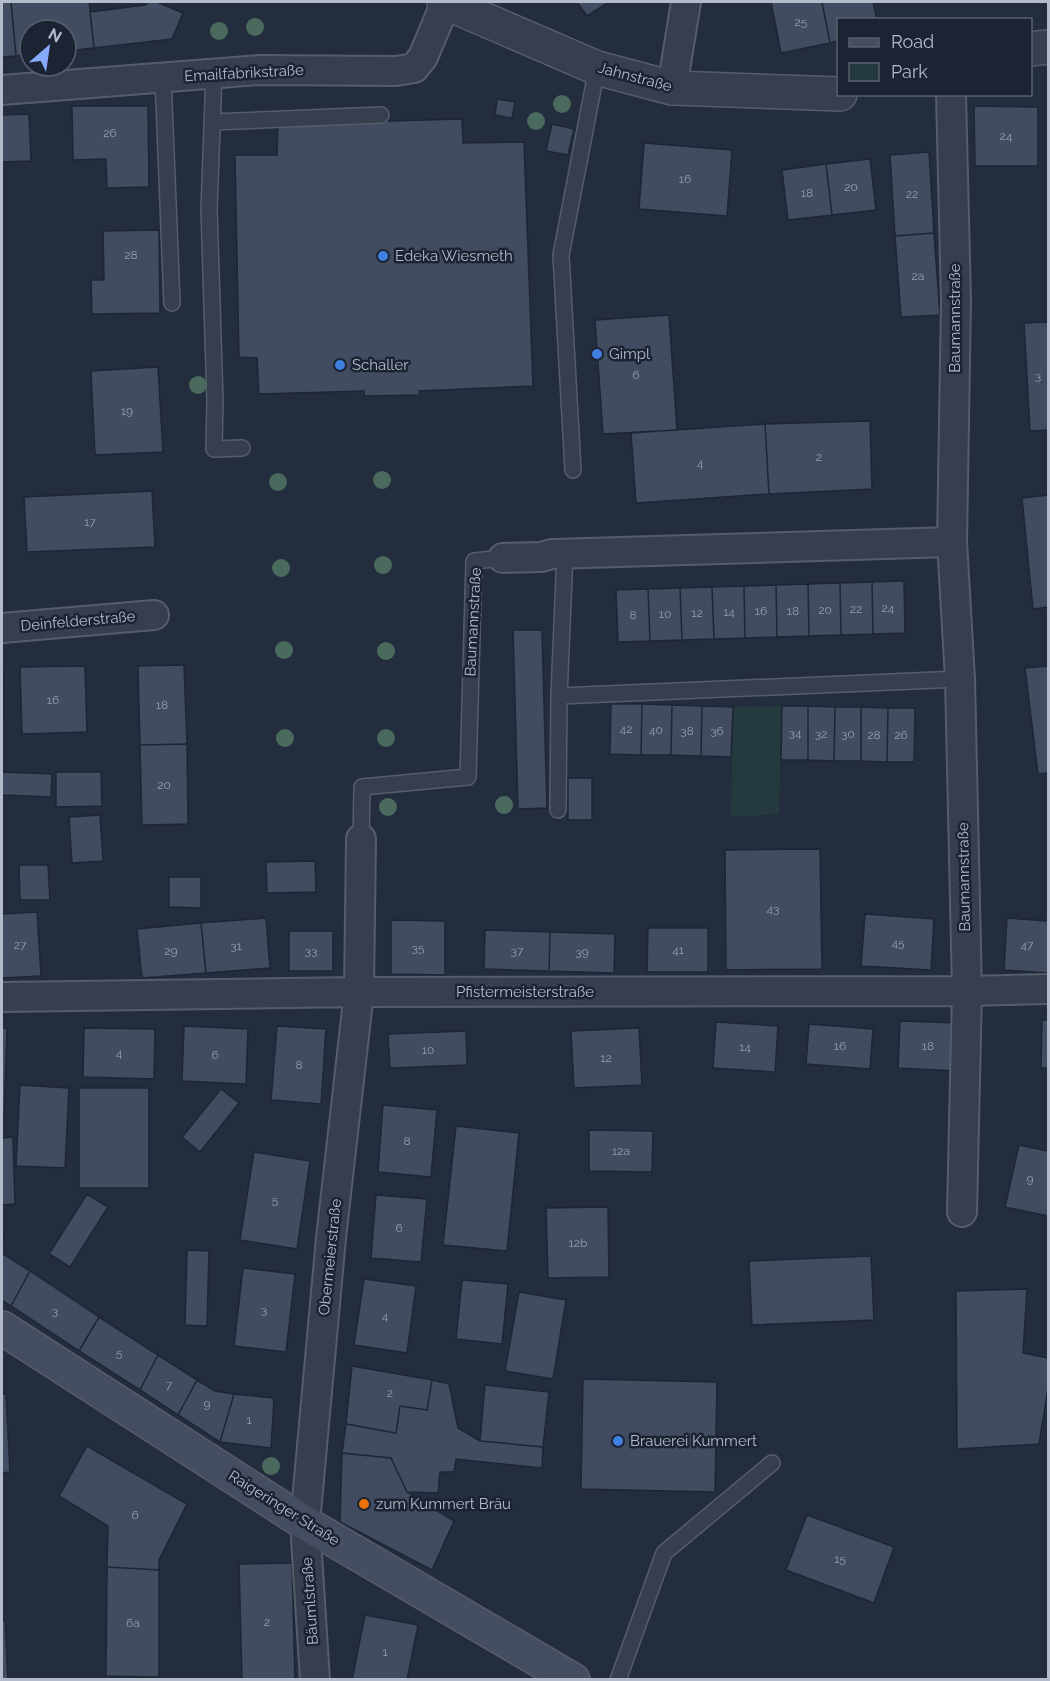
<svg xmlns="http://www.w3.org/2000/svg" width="1050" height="1681" font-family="Raleway,sans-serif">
	<rect width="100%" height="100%" fill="#232d3e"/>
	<!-- green -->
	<path fill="#253a3f" d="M782,706L779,814L731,817L733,707Z"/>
	<!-- building -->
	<path fill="#424c60" stroke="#1e2635" stroke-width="1.5" d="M2,2H11L16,56L2,57Z
		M11,2H89L94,48L66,51V30H30V54L16,56Z
		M149,2H157L183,13L172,39L94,48L90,12L145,5Z
		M577,2H609L587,16Z
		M771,2H822L830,43L781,53Z
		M822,2H873L877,20H838V41L830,43Z
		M497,99L515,102L512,118L495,115Z
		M72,106H148L149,187L107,188L106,159L73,160Z
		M974,106L1038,107V166H975Z
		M29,114L31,161L2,162V115Z
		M462,119L463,143L524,142L533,386L419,391L420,395L364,396V391L259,394L257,358L239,357L235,155H277L278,124Z
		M552,124L574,129L568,155L546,151Z
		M644,143L732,150L727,216L639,209Z
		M929,152L934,233L895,236L890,155Z
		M870,159L876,210L832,215L826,164Z
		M826,164L832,215L788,220L782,170Z
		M159,230L160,313L92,314L91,280H104L103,231Z
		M934,233L940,315L901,317L895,236Z
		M669,315L677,430L603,434L595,320Z
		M1048,322V430L1030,431L1024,323Z
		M158,367L163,452L95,455L91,371Z
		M870,421L872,489L769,494L765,424Z
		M765,424L769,494L636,503L631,433Z
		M152,491L155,547L27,552L24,497Z
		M1048,495V607L1033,609L1022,498Z
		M904,581L905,633L873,634L872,582Z
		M872,582L873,634L841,635L840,583Z
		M840,583L841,635L809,636L808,584Z
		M808,584L809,636L777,637L776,585Z
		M776,585L777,637L745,638L744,586Z
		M744,586L745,638L714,639L712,587Z
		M712,587L714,639L682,640L680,588Z
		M680,588L682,640L650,641L648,589Z
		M648,589L650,641L618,642L616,590Z
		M513,630H542L547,808L518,809Z
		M184,665L187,744L140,745L138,666Z
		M85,666L87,732L22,734L20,667Z
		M1048,666V773L1038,774L1025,668Z
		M2,667H3L4,720H2Z
		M611,704H642L641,755L610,754Z
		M642,704L672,705L671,755H641Z
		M672,705L702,706L701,756L671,755Z
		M702,706L733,707L731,757L701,756Z
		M782,706H808V760H781Z
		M808,706L835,707L834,761L808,760Z
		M835,707H861V761H834Z
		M861,707L888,708L887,762L861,761Z
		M888,708H915L914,762H887Z
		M187,744L188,824L142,825L140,745Z
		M2,772L52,774L51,797L2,795Z
		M56,772H101L102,806L56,807Z
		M568,778H592V820H568Z
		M100,815L103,861L72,863L69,817Z
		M820,849L822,969L726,970L725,850Z
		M315,861L316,892L267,893L266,862Z
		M19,865H48L50,900H20Z
		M169,877H201V908L169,907Z
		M37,912L41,976L2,978V914Z
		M865,914L934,919L931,970L861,966Z
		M266,918L270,968L206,973L201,923Z
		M1007,918L1048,921V973L1004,970Z
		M391,920L445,921V975L391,974Z
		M201,923L206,973L142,978L137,929Z
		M648,928H708V972H647Z
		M485,930L550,932L549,971L484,969Z
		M289,931H333V971H289Z
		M550,932L615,934L614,973L549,971Z
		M1042,1020H1048V1068H1041Z
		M900,1021L959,1023L957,1071L898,1068Z
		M716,1022L778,1026L775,1072L713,1068Z
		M809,1024L873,1029L870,1069L806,1064Z
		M184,1026L248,1029L246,1084L182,1081Z
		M277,1026L326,1029L321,1104L271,1100Z
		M2,1028H7L4,1118H2Z
		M84,1028L155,1029L154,1079L83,1077Z
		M639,1028L642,1085L574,1088L571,1031Z
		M466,1031L467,1065L390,1068L388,1034Z
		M20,1085L69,1088L65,1168L16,1166Z
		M79,1088H149V1188H79Z
		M221,1089L239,1103L200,1152L182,1137Z
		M383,1105L437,1110L431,1177L378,1172Z
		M456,1126L519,1133L507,1251L443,1245Z
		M589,1130L653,1131L652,1172L589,1171Z
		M13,1137L15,1204L2,1205V1138Z
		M1019,1145L1048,1151V1216L1005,1207Z
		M254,1152L310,1161L297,1249L240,1240Z
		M87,1194L108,1207L70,1267L49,1254Z
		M376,1195L427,1199L421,1262L371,1258Z
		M608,1207L609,1277L548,1278L546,1208Z
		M2,1232H4L2,1253L30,1271L11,1306L2,1300Z
		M187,1250L209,1251L207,1326L185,1325Z
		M871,1256L874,1320L752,1325L749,1261Z
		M243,1268L295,1274L286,1352L234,1346Z
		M30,1271L99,1317L79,1351L11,1306Z
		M364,1279L416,1286L407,1353L354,1345Z
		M462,1280L508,1284L502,1344L456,1339Z
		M1027,1289L1023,1353L1048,1358V1388L1039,1444L957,1449L956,1291Z
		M519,1292L566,1300L553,1379L505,1371Z
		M99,1317L158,1355L140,1390L79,1351Z
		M158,1355L197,1380L178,1415L140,1390Z
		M352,1366L432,1380L427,1410L400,1406L396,1433L346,1424Z
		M583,1379L717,1382L715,1492L581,1489Z
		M197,1380L215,1391L234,1394L220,1442L178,1415Z
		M432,1380L449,1384L458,1428L480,1441L543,1447L542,1468L456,1459L454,1472H440L438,1493L407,1492L391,1458L342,1453L346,1424L396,1433L400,1406L427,1410Z
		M485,1385L549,1392L543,1447L480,1441Z
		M2,1394H6L10,1472L2,1473Z
		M234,1394L274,1398L271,1448L220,1442Z
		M87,1446L187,1504L159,1560V1570L107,1567L108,1526L59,1496Z
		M342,1453L391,1458L407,1492L454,1521L432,1570L340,1522Z
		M807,1515L894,1547L874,1603L786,1570Z
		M292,1563L295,1680H242L239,1564Z
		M107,1567L159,1570V1677L106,1676Z
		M365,1615L418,1625L407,1680H352Z
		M5,1620L8,1680H2V1621Z"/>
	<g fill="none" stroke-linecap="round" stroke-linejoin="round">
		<!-- service casing -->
		<g stroke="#555d6c" stroke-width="18">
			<path id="service" d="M214,73L209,209L215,400L214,449L242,448
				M163,77L172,303
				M212,122L381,115
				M573,470L561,255L597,68
				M559,696L960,679
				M558,810L559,696L565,553
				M361,839L362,787L468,777L474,561L503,558
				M618,1680L664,1553L772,1463"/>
		</g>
		<!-- minor casing -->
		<g stroke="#555d6c" stroke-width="32">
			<path id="minor" d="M672,88L686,2
				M2,90L260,70L396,71L414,68L423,57L446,2
				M951,94L956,301L952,542L960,679L967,991L962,1212
				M503,558L541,557L552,554L952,542
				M2,628L154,615
				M2,997L359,992L967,991L1048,989
				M315,1680L305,1523L331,1238L359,992L361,839"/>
		</g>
		<!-- tertiary casing -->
		<g stroke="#555d6c" stroke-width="36">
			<path id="tertiary" d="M444,2L597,68L672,88L840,94
				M1030,49L1048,47"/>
		</g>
		<!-- secondary casing -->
		<g stroke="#555d6c" stroke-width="36">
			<path id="secondary" d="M2,1328L305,1523L573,1680"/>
		</g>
		<!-- service -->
		<use href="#service" stroke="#373f4e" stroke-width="15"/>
		<!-- minor -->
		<use href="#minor" stroke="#373f4e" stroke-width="28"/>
		<!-- tertiary -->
		<use href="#tertiary" stroke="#373f4e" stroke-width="33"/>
		<!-- secondary -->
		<use href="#secondary" stroke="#454d61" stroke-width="33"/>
	</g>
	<!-- trees -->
	<g fill="#4a6a5e">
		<circle cx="255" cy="27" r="9"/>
		<circle cx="219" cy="31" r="9"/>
		<circle cx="562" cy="104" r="9"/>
		<circle cx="536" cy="121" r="9"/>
		<circle cx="198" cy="385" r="9"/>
		<circle cx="382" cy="480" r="9"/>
		<circle cx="278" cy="482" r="9"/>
		<circle cx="383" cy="565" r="9"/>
		<circle cx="281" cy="568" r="9"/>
		<circle cx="284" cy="650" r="9"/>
		<circle cx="386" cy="651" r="9"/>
		<circle cx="285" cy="738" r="9"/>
		<circle cx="386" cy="738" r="9"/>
		<circle cx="504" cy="805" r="9"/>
		<circle cx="388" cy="807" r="9"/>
		<circle cx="271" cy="1466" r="9"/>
	</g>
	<!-- markers -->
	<g fill="#3f7fe0" stroke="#1c2433" stroke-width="2">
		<circle cx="383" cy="256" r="6"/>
		<circle cx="597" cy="354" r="6"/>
		<circle cx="340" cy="365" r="6"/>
		<circle cx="618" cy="1441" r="6"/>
	</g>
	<circle fill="#e8710a" stroke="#1c2433" stroke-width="2" cx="364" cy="1504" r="6"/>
	<g text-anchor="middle" stroke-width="5" stroke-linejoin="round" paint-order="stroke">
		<!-- number labels -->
		<g font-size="12" fill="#979eaf">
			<text x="801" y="26">25</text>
			<text x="110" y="137">26</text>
			<text x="1006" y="140">24</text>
			<text x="685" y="183">16</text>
			<text x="851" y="191">20</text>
			<text x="807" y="197">18</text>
			<text x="912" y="198">22</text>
			<text x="131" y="259">28</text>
			<text x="918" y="280">2a</text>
			<text x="636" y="379">6</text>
			<text x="1038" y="380">3</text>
			<text x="127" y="415">19</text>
			<text x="819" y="461">2</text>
			<text x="700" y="467">4</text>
			<text x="90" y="526">17</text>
			<text x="888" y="612">24</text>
			<text x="856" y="613">22</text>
			<text x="825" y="614">20</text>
			<text x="761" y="615">16</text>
			<text x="793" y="615">18</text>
			<text x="729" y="616">14</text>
			<text x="697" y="617">12</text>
			<text x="665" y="618">10</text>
			<text x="633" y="619">8</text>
			<text x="53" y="704">16</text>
			<text x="162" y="709">18</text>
			<text x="626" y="733">42</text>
			<text x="656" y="734">40</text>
			<text x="687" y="735">38</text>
			<text x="717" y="735">36</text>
			<text x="795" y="737">34</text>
			<text x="821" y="738">32</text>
			<text x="848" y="738">30</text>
			<text x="874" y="739">28</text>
			<text x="901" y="739">26</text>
			<text x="164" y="789">20</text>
			<text x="773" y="913">43</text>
			<text x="898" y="947">45</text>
			<text x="20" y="949">27</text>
			<text x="1027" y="949">47</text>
			<text x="236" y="950">31</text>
			<text x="418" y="952">35</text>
			<text x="678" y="954">41</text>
			<text x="171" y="955">29</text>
			<text x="311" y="955">33</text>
			<text x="517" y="955">37</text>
			<text x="582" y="956">39</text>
			<text x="840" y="1050">16</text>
			<text x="928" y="1050">18</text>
			<text x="745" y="1051">14</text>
			<text x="428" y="1054">10</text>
			<text x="119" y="1057">4</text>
			<text x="215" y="1059">6</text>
			<text x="606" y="1062">12</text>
			<text x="299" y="1069">8</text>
			<text x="407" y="1145">8</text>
			<text x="621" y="1155">12a</text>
			<text x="1030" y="1183">9</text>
			<text x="275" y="1204">5</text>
			<text x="399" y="1232">6</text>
			<text x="578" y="1247">12b</text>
			<text x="264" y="1314">3</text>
			<text x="55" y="1315">3</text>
			<text x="385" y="1320">4</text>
			<text x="119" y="1357">5</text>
			<text x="169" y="1389">7</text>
			<text x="390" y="1397">2</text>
			<text x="207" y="1408">9</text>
			<text x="249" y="1424">1</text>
			<text x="135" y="1519">6</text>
			<text x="840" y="1563">15</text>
			<text x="267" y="1626">2</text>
			<text x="133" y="1627">6a</text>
			<text x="385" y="1656">1</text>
		</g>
		<!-- street labels -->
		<g font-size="15" fill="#b3bac9" stroke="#1c2433">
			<text transform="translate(244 73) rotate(-3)" y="5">Emailfabrikstraße</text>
			<text transform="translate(635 77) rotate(15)" y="5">Jahnstraße</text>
			<text transform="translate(955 318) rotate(-90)" y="5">Baumannstraße</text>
			<text transform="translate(78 621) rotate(-5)" y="5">Deinfelderstraße</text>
			<text transform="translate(473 622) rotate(-87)" y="5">Baumannstraße</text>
			<text transform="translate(964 877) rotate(-91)" y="5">Baumannstraße</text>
			<text x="525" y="997">Pfistermeisterstraße</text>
			<text transform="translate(330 1257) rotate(-84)" y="5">Obermeierstraße</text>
			<text transform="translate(284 1508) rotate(32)" y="5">Raigeringer Straße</text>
			<text transform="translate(310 1601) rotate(-94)" y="5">Bäumlstraße</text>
		</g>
		<!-- poi labels -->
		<g font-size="15" fill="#b3bac9" stroke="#1c2433" text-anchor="start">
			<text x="395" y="261">Edeka Wiesmeth</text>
			<text x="609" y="359">Gimpl</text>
			<text x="352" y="370">Schaller</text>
			<text x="630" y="1446">Brauerei Kummert</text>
			<text x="376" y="1509">zum Kummert Bräu</text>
		</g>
	</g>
	<!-- border -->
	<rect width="1050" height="1681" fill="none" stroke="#b3bac9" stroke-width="6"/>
	<!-- legend -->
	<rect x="837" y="18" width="195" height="78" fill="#1c2433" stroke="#58606f" stroke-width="1.5"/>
	<rect x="849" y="38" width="30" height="9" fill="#454d61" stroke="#58606f" stroke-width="1.5"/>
	<text x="891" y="48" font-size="18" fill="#b3bac9">Road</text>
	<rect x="849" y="63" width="30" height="18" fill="#253a3f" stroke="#58606f" stroke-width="1.5"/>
	<text x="891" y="78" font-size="18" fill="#b3bac9">Park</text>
	<!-- north arrow -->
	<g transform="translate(48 48) rotate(29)"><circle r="28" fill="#1c2433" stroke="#58606f" stroke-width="1.5"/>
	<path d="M0-4.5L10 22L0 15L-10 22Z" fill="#87aafb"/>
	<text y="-9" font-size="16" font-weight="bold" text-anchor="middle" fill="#b3bac9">N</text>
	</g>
</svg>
